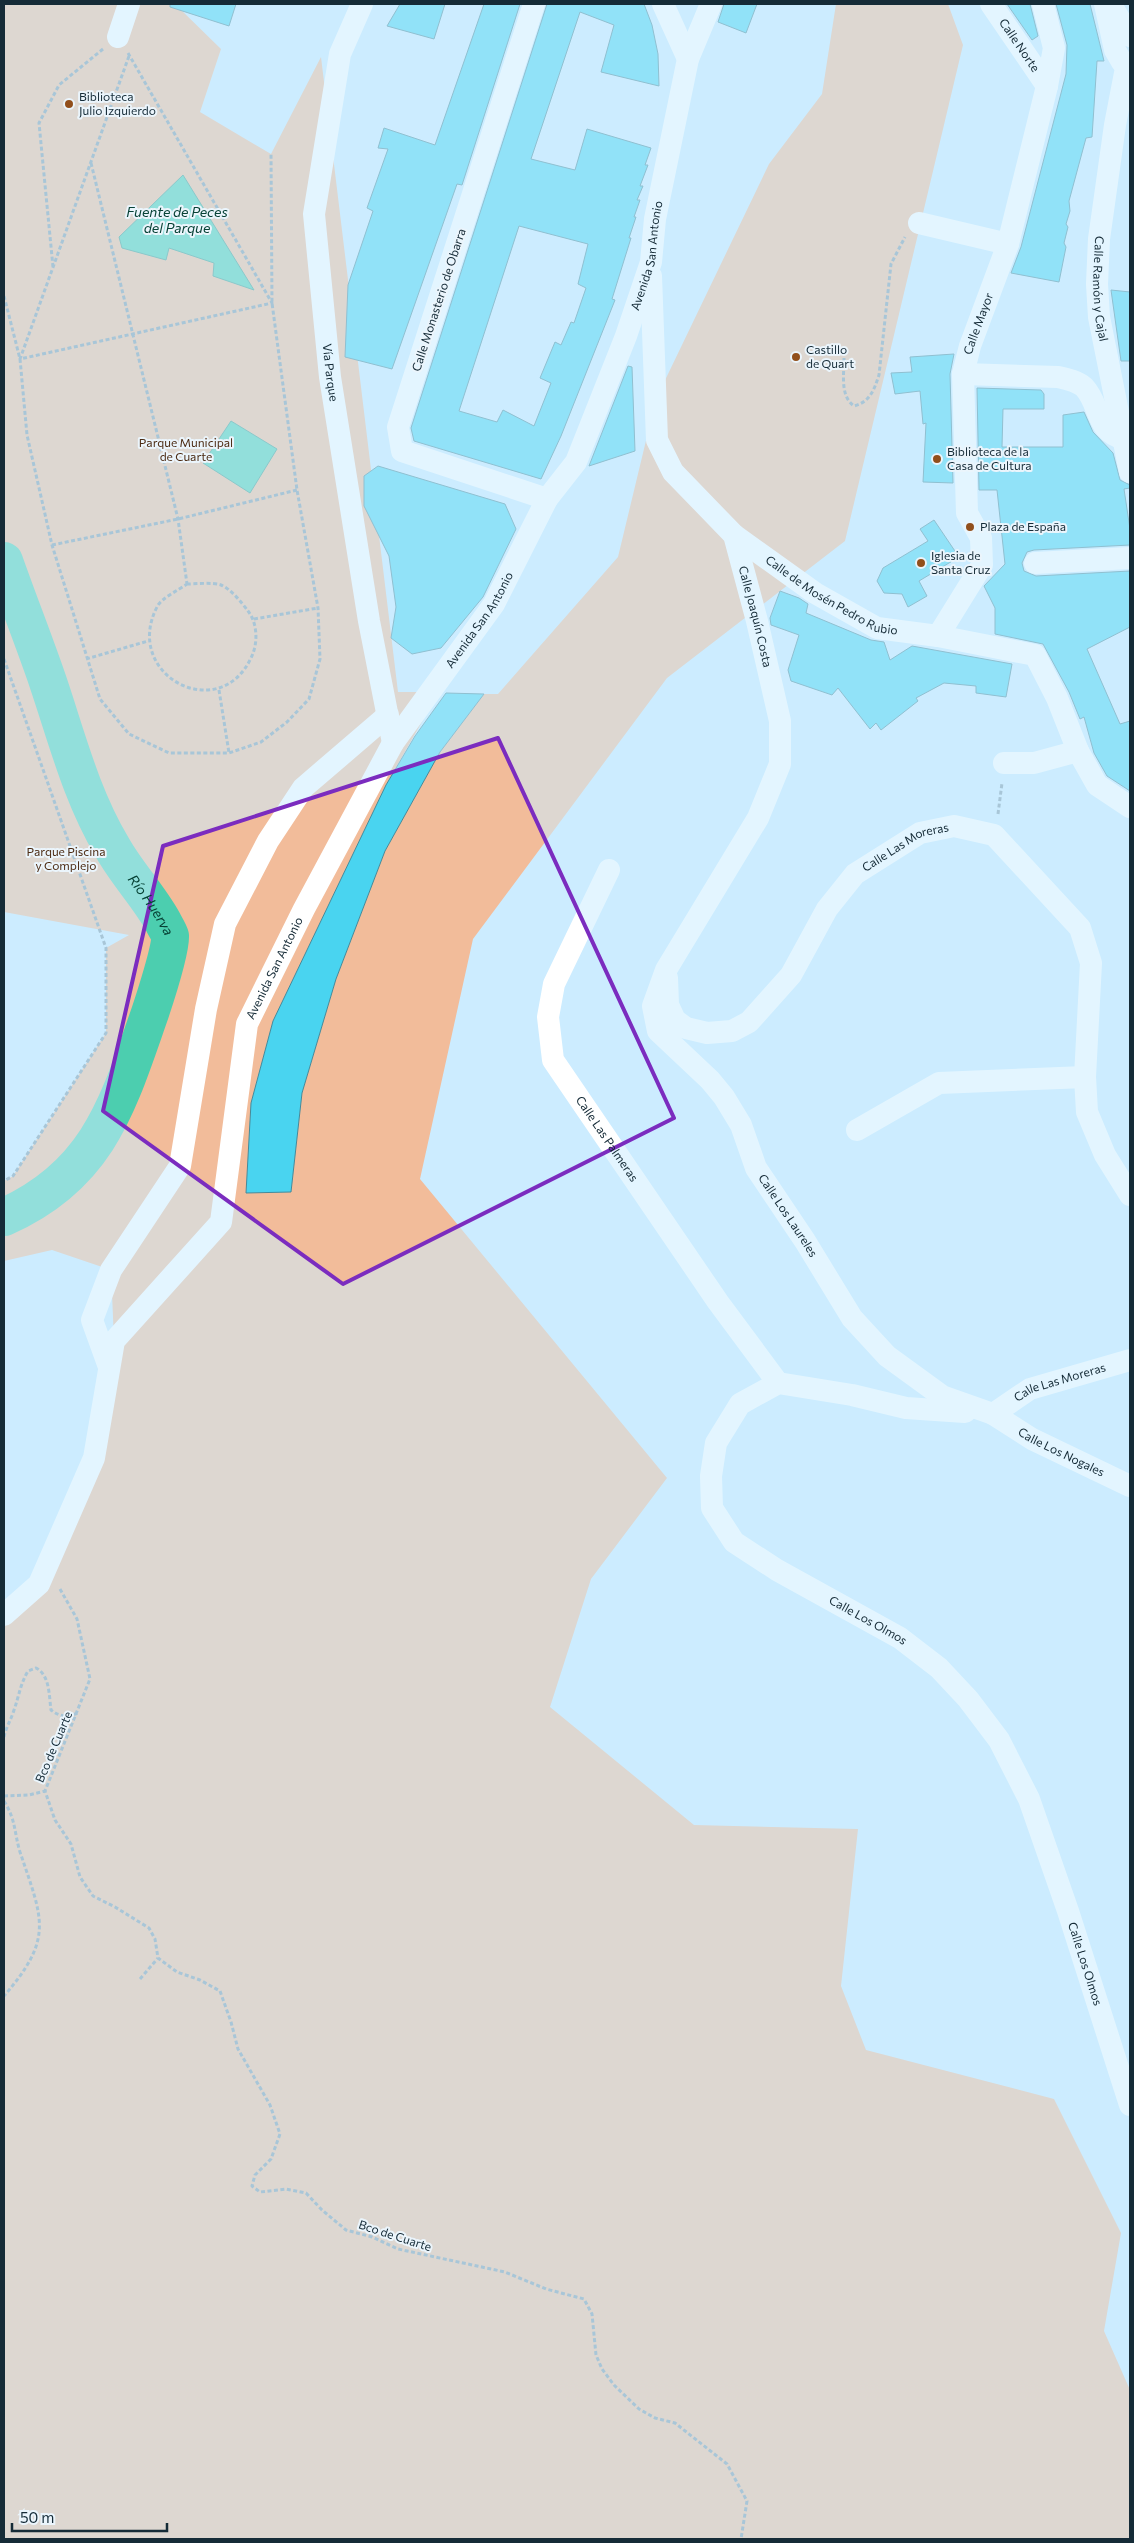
<svg xmlns="http://www.w3.org/2000/svg" width="1134" height="2543" font-family="Commissioner,sans-serif">
	<rect width="100%" height="100%" fill="#ccecff"/>
	<!-- green -->
	<path fill="#f2bc9a" d="M4,4H175L221,49L200,112L271,154L321,57L398,692H439L386,785L273,1021L251,1103L246,1193L291,1192L302,1093L336,979L385,851L440,752L484,694H498L618,557L656,399L769,164L822,94L836,4H948L963,45L845,541L667,678L473,939L420,1179L667,1478L591,1579L550,1707L694,1825L858,1829L841,1986L866,2050L1054,2099L1121,2233L1104,2331L1130,2390V2539H4V1615L39,1584L94,1458L114,1341L111,1270L52,1250L4,1261V1181L13,1176L106,1033V948L129,935L4,912Z"/>
	<!-- water -->
	<path fill="#4cceaf" stroke="#3c9d8b" d="M183,175L254,290L213,276L214,263L169,248L166,260L122,248L119,237Z
		M231,421L277,449L250,493L203,463Z"/>
	<g fill="none" stroke-linecap="round" stroke-linejoin="round">
		<!-- river -->
		<path stroke="#4cceaf" stroke-width="38" id="s1" d="M4,561C18,601 34,641 48,682C67,738 81,795 112,847C127,874 148,895 163,922C165,926 169,932 170,936C171,949 155,998 150,1013C118,1104 99,1175 4,1217"/>
	</g>
	<!-- building -->
	<path fill="#49d4f0" stroke="#478998" fill-rule="evenodd" d="M170,4H236L229,26L170,7Z
		M400,4H445L434,39L387,26Z
		M484,4H520L462,185L457,184L392,369L345,357L348,285L373,211L367,208L388,149L378,148L384,128L435,145Z
		M547,4H644L652,25L658,54L659,86L601,72L614,25L580,12L531,159L575,170L587,129L651,148L645,165H648L640,186H643L637,200H640L634,217H636L629,238H631L612,299L615,300L561,436L541,479L414,441L411,428ZM519,226L588,244L578,284L586,288L574,323L571,322L561,345L555,342L540,378L551,383L534,426L503,410L497,422L459,411Z
		M724,4H757L746,33L718,22Z
		M1007,4H1030L1038,36L1032,40Z
		M1056,4H1090L1104,61H1097L1092,137L1086,138L1069,201L1070,211L1066,224L1068,227L1064,243L1066,247L1059,282L1011,273L1021,247L1066,74L1067,45Z
		M1111,290L1130,292V361H1121Z
		M954,354L950,374L953,483L923,482L926,423L923,424L920,391L895,394L891,373L912,372L910,357Z
		M628,366L632,367L635,451L589,466Z
		M977,388L1041,390L1044,394V409H1003L1002,447H1063V415L1084,412L1093,432L1113,453L1120,480L1130,485V488L1124,489L1130,529V545L1034,550L1027,552L1022,563L1024,571L1036,576L1130,571V627L1087,649L1120,724L1130,721V791L1107,776L1094,753L1084,717L1080,719L1069,692L1043,644L995,634V608L984,586L1005,564L997,490H979Z
		M378,466L505,504L516,529L483,597L441,648L412,654L391,638L396,607L389,556L364,506V476Z
		M934,520L959,557L919,581L927,596L908,607L902,594L884,593L877,581L883,568L928,541L920,529Z
		M780,591L799,598L808,604L806,613L871,640L884,642L890,660L912,646L1012,664L1006,697L976,693V686L944,683L916,698L918,701L881,730L876,723L870,729L838,688L832,695L791,681L788,670L799,635L771,625L770,618Z
		M446,693L484,694L440,752L385,851L336,979L302,1093L291,1192L246,1193L251,1103L273,1021L386,785L415,736Z"/>
	<g fill="none" stroke-linecap="round" stroke-linejoin="round">
		<!-- path -->
		<path stroke="#7d98a8" stroke-width="3" stroke-dasharray="4 2.5" stroke-linecap="butt" d="M128,53L272,303L20,359L129,56
			M91,163L178,519L187,584
			M53,267L39,123L59,85L103,49
			M4,296L20,359L27,435L52,545L100,699L129,734L169,753H229L261,742L287,722L309,699L320,659L318,608L297,490L272,303L271,154
			M844,358C844,375 840,396 854,406C870,402 874,390 879,375L891,264L905,237
			M52,545L178,519L297,490
			M187,584C196,584 212,582 221,585C231,589 242,603 248,611C258,624 258,644 251,658C219,726 122,675 157,607C161,598 179,590 187,584Z
			M254,619L318,608
			M4,659L106,948V1033L13,1176L4,1181
			M86,659L148,641
			M219,690L229,753
			M998,814L1002,783
			M60,1589L77,1619L90,1679L45,1791L55,1820L71,1844L80,1877L93,1896L115,1907L149,1928L155,1939L158,1958L177,1972L200,1980L220,1991L231,2022L238,2049L270,2105L280,2134L271,2159L255,2175L252,2186L260,2192L286,2189L306,2193L322,2210L346,2230L372,2237L398,2249L505,2272L546,2289L584,2299L592,2314L596,2355L602,2369L614,2385L639,2409L655,2418L675,2423L727,2464L747,2501L741,2539
			M4,1737C6,1727 11,1720 14,1710C19,1696 20,1685 28,1671L36,1668C50,1675 49,1696 51,1710C60,1717 66,1717 78,1713
			M4,1796L29,1795L45,1791
			M4,1801C16,1820 14,1832 20,1852C43,1920 54,1938 4,1996
			M140,1979L158,1958"/>
		<!-- minor -->
		<g stroke="#fff" stroke-width="22">
			<path id="s2" d="M362,4L340,54L314,214L330,377L369,621L393,743"/>
			<path d="M534,4L398,427L402,451L547,499"/>
			<path d="M663,4L688,59"/>
			<path id="s3" d="M991,4L1047,86"/>
			<path d="M1105,4L1115,50L1122,62"/>
			<path d="M1111,5L1130,36"/>
			<path d="M118,37L129,4"/>
			<path id="s4" d="M1125,73L1115,125L1099,239L1097,284L1099,317L1130,472"/>
			<path d="M919,223L1008,244"/>
			<path id="s5" d="M651,276L657,440L673,472L734,535L757,621L780,721V764L758,818L666,970L653,1006L658,1031L710,1080L724,1097L741,1125L756,1168L805,1241L852,1318L887,1356L942,1396L993,1414L1032,1439L1130,1486"/>
			<path d="M963,374L1058,377C1067,379 1077,381 1084,387C1101,405 1095,432 1125,439"/>
			<path id="s6" d="M734,535L815,593L877,628L938,636L1035,655L1057,698L1078,751L1097,785L1130,807"/>
			<path d="M1035,563L1130,558"/>
			<path id="s7" d="M938,636L982,565L981,538L967,513L963,374L970,346L1008,244L1047,86L1054,48L1043,4"/>
			<path d="M1004,763H1034L1078,751"/>
			<path id="s8" d="M609,870L554,984L548,1017L553,1060L718,1302L778,1383"/>
			<path id="s9" d="M667,978L668,1005L675,1020L686,1028L707,1033L732,1031L749,1022L791,975L827,909L855,874L920,833L954,826L994,835L1080,928L1091,963L1085,1077L1087,1112L1105,1155L1130,1195"/>
			<path d="M857,1130L939,1083L1085,1077"/>
			<path d="M109,1367L92,1320L111,1270L180,1166L206,1009L225,924L268,841L303,788L388,715"/>
			<path id="s10" d="M965,1412L906,1408L852,1395L778,1383L740,1404L716,1443L711,1476L712,1508L734,1542L777,1570L900,1638L939,1668L968,1699L999,1740L1029,1799L1068,1911L1130,2105"/>
			<path id="s11" d="M993,1414L1030,1389L1130,1360"/>
			<path id="s12" d="M4,1615L39,1584L94,1458L114,1341L221,1222L247,1024L304,909L393,743L494,604L547,499L576,462L626,336L651,262L655,219L688,59L711,4"/>
		</g>
	</g>
	<!-- marked area -->
	<path d="M0 0H1134V2543H0ZM498,738L674,1118L343,1284L103,1111L163,846Z" fill="#ccecff" fill-opacity=".55" fill-rule="evenodd"/>
	<path fill="none" stroke="#7b2cbf" stroke-width="4" stroke-linejoin="round" d="M498,738L674,1118L343,1284L103,1111L163,846Z"/>
	<!-- markers -->
	<g fill="#914f1c" stroke="#ebf5fc" stroke-width="2">
		<circle cx="69" cy="104" r="5"/>
		<circle cx="796" cy="357" r="5"/>
		<circle cx="937" cy="459" r="5"/>
		<circle cx="970" cy="527" r="5"/>
		<circle cx="921" cy="563" r="5"/>
	</g>
	<g text-anchor="middle" stroke-width="4" stroke-linejoin="round" paint-order="stroke">
		<!-- street labels -->
		<g font-size="12" fill="#152b37" stroke="#ebf5fc">
			<text dy="4" stroke="none"><textPath href="#s3" startOffset="50">Calle Norte</textPath></text>
			<text dy="4" stroke="none"><textPath href="#s12" startOffset="1535">Avenida San Antonio</textPath></text>
			<text dy="4" stroke="none"><textPath href="#s4" startOffset="218">Calle Ramón y Cajal</textPath></text>
			<text transform="translate(439 300) rotate(-72)" y="4">Calle Monasterio de Obarra</text>
			<text dy="4" stroke="none"><textPath href="#s7" startOffset="331">Calle Mayor</textPath></text>
			<text dy="4" stroke="none"><textPath href="#s2" startOffset="376">Vía Parque</textPath></text>
			<text dy="4" stroke="none"><textPath href="#s6" startOffset="116">Calle de Mosén Pedro Rubio</textPath></text>
			<text dy="4" stroke="none"><textPath href="#s5" startOffset="372">Calle Joaquín Costa</textPath></text>
			<text dy="4" stroke="none"><textPath href="#s12" startOffset="1130">Avenida San Antonio</textPath></text>
			<text dy="4" stroke="none"><textPath href="#s9" startOffset="364">Calle Las Moreras</textPath></text>
			<text dy="4" stroke="none"><textPath href="#s12" startOffset="725">Avenida San Antonio</textPath></text>
			<text dy="4" stroke="none"><textPath href="#s8" startOffset="299">Calle Las Palmeras</textPath></text>
			<text dy="4" stroke="none"><textPath href="#s5" startOffset="1051">Calle Los Laureles</textPath></text>
			<text dy="4" stroke="none"><textPath href="#s11" startOffset="75">Calle Las Moreras</textPath></text>
			<text dy="4" stroke="none"><textPath href="#s5" startOffset="1424">Calle Los Nogales</textPath></text>
			<text dy="4" stroke="none"><textPath href="#s10" startOffset="540">Calle Los Olmos</textPath></text>
			<text transform="translate(54 1747) rotate(-67)" y="4">Bco de Cuarte</text>
			<text dy="4" stroke="none"><textPath href="#s10" startOffset="960">Calle Los Olmos</textPath></text>
			<text transform="translate(395 2236) rotate(18)" y="4">Bco de Cuarte</text>
		</g>
		<!-- poi labels -->
		<g font-size="12" fill="#152b37" stroke="#ebf5fc" text-anchor="start">
			<text x="79" y="101">Biblioteca<tspan x="79" dy="14">Julio Izquierdo</tspan></text>
			<text x="806" y="354">Castillo<tspan x="806" dy="14">de Quart</tspan></text>
			<text x="947" y="456">Biblioteca de la<tspan x="947" dy="14">Casa de Cultura</tspan></text>
			<text x="980" y="531">Plaza de España</text>
			<text x="931" y="560">Iglesia de<tspan x="931" dy="14">Santa Cruz</tspan></text>
		</g>
		<!-- park labels -->
		<g font-size="12" fill="#4c2b13" stroke="#ebf5fc">
			<text x="186" y="447">Parque Municipal<tspan x="186" dy="14">de Cuarte</tspan></text>
			<text x="66" y="856">Parque Piscina<tspan x="66" dy="14">y Complejo</tspan></text>
		</g>
		<!-- water labels -->
		<g font-size="14" font-style="italic" fill="#074236" stroke="#ebf5fc">
			<text x="177" y="217">Fuente de Peces<tspan x="177" dy="16">del Parque</tspan></text>
			<text dy="5" stroke="none"><textPath href="#s1" startOffset="376">Río Huerva</textPath></text>
		</g>
	</g>
	<!-- border -->
	<rect width="1134" height="2543" fill="none" stroke="#152b37" stroke-width="10"/>
	<!-- scale -->
	<path d="M12 2523v8h155v-8" fill="none" stroke="#152b37" stroke-width="2.5"/>
	<text x="20" y="2523" font-size="15" fill="#152b37" stroke="#ebf5fc" stroke-width="4" paint-order="stroke">50 m</text>
</svg>
